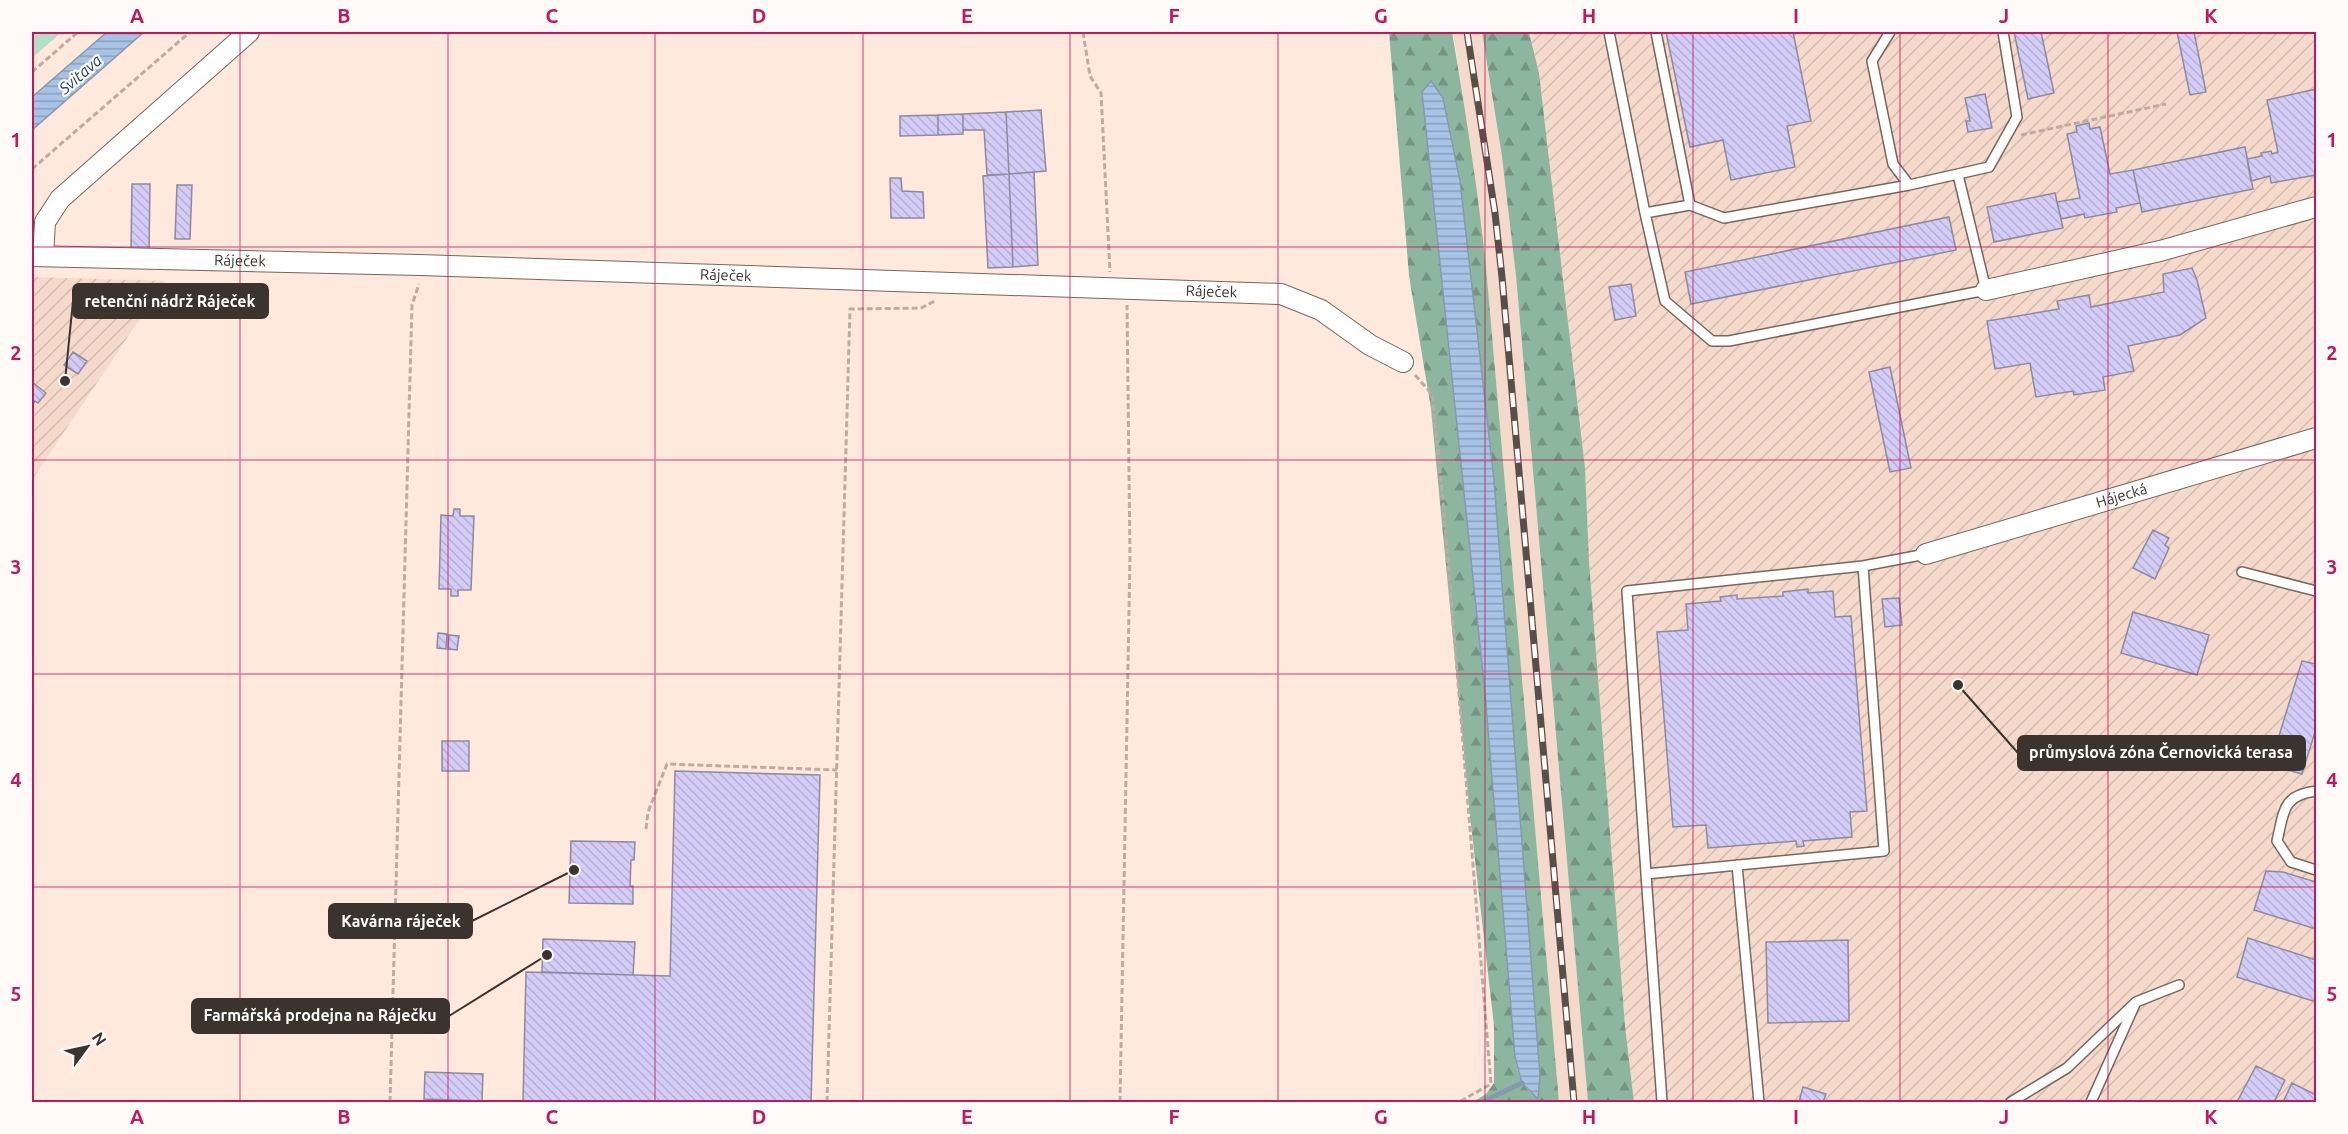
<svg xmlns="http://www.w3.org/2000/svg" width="2348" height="1134" font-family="Ubuntu,sans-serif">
	<defs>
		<pattern id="industrial-furrows" width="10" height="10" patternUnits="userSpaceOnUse" patternTransform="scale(1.5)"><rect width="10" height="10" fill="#f5d9ca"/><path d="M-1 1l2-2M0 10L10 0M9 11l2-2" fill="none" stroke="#d3bbae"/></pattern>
		<pattern id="forest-firs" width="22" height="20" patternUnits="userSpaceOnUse" patternTransform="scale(1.5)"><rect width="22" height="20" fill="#8cb79e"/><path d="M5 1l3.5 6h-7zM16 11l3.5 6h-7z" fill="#749581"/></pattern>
		<pattern id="water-rules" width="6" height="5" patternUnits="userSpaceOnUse" patternTransform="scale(1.5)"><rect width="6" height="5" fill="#a7c3e6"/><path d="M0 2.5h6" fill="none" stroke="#899fbb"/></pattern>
		<pattern id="building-back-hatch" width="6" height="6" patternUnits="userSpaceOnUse" patternTransform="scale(1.5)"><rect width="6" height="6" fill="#d2ccf6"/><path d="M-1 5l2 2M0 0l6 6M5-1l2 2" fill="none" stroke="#b5b0d3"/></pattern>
	</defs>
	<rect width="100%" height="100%" fill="#ffe9dd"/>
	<!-- built -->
	<path fill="#f5d9ca" d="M1453,32H1482L1510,211L1588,1102H1559L1487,278L1473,161Z"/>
	<!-- industrial -->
	<path fill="url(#industrial-furrows)" d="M1529,32H2316V1102H1634L1625,1026L1589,561L1585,468L1539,73Z
		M32,277L165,281L32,480Z"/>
	<!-- green -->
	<path fill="#b5ddc6" d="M32,32H62L32,58Z"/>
	<!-- forest -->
	<path fill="url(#forest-firs)" fill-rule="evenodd" d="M1389,32H1452C1466,114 1479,195 1487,278L1559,1102H1473L1486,1094L1494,1083V1026L1470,816L1431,409L1409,276ZM1431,81L1443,98L1460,181L1494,480L1540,1076L1538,1098C1522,1089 1518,1075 1515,1057L1485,693L1422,92Z
		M1482,32H1529L1539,73L1585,468L1589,561L1625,1026L1634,1102H1588L1516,276L1502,157Z"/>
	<!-- water -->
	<path fill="url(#water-rules)" stroke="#8798af" stroke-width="1.5" d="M107,32H144L32,130V97Z
		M1431,81L1443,98L1460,181L1494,480L1540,1076L1538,1099L1522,1083L1515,1057L1485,693L1422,92Z"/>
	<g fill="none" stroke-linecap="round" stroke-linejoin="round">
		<!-- stream -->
		<path stroke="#8798af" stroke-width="5" d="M1482,1102L1522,1083"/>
	</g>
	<!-- building -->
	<path fill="url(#building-back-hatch)" stroke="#8d8a9e" stroke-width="1.5" d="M1666,32H1793L1811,121L1787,126L1795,167L1731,180L1723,140L1690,147Z
		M2014,32H2041L2054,93L2028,99Z
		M2177,32H2194L2206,92L2190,95Z
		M2316,89V175L2271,183L2270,176L2251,181L2247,159L2262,156L2261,153L2271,151L2272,154L2278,152L2267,100Z
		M1985,94L1992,128L1968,132L1966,121H1970L1965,98Z
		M1041,110L1046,171L1009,174L1006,112Z
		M1006,112L1009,174L987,175L984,130H963V114Z
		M963,114V134L938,135V115Z
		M938,115V135L900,136V116Z
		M2089,123L2090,129L2100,127L2110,174L2133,170L2140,203L2116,208L2117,212L2085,218L2084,214L2061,219L2057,202L2080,198L2067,134L2077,132L2076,126Z
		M2245,147L2253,189L2142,212L2133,170Z
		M1034,172L1038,265L1013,267L1009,174Z
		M1009,174L1013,267L988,268L983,176Z
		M890,178H901L902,191L923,192L924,218H891Z
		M132,184H150L149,251L131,250Z
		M177,185H192L190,239H175Z
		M2055,193L2063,228L1994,242L1987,207Z
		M1949,217L1956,250L1691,304L1685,272Z
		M2192,268L2197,280L2206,318L2180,335L2128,346L2134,371L2103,377L2105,390L2074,395L2073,391L2036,397L2030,363L1995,369L1987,321L2059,309L2057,301L2089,295L2091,307L2164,292L2163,274Z
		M1631,284L1636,316L1615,320L1609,287Z
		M73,352L87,361L78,374L64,365Z
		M1890,367L1911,468L1890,472L1869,372Z
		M32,382L46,393L38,403L35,401L33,404Z
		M454,509H460V516H474L471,590H458V596H451V589H439L441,515L453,516Z
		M2153,530L2169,538L2165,545L2169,548L2155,579L2133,568Z
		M1808,589V593L1833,591L1835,617L1851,616L1867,811L1850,812L1852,837L1803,841L1804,846L1797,847L1796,841L1708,848L1706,825L1673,827L1657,632L1688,630L1686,604L1721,601L1720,597L1737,595V599L1783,596V592Z
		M1899,598L1902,625L1885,627L1882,599Z
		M2133,612L2209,635L2197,675L2121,653Z
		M438,633L447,634L446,649L437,648Z
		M449,635L459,636L457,650L448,649Z
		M2302,661L2316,664V729L2302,774L2270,765Z
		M442,741H469V771H442Z
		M675,771L820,775L811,1102H523L526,972L670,976Z
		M571,841L635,842L634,860H631L630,886H633V904L569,903Z
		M2266,871L2283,872L2316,882V929L2254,910Z
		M2248,938L2316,960V1002L2237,977Z
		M543,939L635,942L633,975L542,972Z
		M1848,940L1849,1021L1768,1023L1766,942Z
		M2256,1066L2285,1080L2274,1102H2237Z
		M425,1072L483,1074L482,1101L424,1099Z
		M2292,1083L2316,1095V1102H2283Z
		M1803,1087L1826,1094L1823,1102H1799Z"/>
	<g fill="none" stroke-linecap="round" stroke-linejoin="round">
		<!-- service casing -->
		<g stroke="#78655b" stroke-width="12">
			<path id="service" d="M1609,32L1645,213L1690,205
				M1656,32L1690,205L1724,218L1909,185L1989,167L2017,117L2003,32
				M1890,32L1872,61L1893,164L1909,185
				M1645,213L1665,301L1712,341H1729L1986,290L1958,175
				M1863,566L1884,851L1646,874L1627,591L1863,566L1926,554
				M2242,572L2316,591
				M2316,791C2282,795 2284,812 2277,841L2291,862L2316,870
				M1737,865L1759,1102
				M1646,874L1662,1102
				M2011,1102L2067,1068L2136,1002
				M2091,1102L2136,1002L2179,985"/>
		</g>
		<!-- minor casing -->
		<g stroke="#78655b" stroke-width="22">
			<g id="minor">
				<path id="s1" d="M32,256L420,265L1281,294L1321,310L1370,345L1403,362"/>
				<path d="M43,256L45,222L60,199L249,32"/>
				<path d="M1986,290L2160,251L2316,207"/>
				<path id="s2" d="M1926,554L2316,438"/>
			</g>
		</g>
		<!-- path -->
		<path stroke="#bdaca2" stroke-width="3" stroke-dasharray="6 3" stroke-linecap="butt" d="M1083,32L1090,76L1101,93L1110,272
			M32,72L78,32
			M2021,135L2166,104
			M32,169L190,32
			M1415,375L1432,394L1443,500L1491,1084L1459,1102
			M646,829L648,812L667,764L837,770
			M390,1102L412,305L419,284
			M827,1102L850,309L921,308L935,301
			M1120,1102L1130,556L1127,305"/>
		<!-- service -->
		<use href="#service" stroke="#fff" stroke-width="9"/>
		<!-- minor -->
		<use href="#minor" stroke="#fff" stroke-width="20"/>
		<!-- rail casing -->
		<g stroke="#594f49" stroke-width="7">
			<path id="rail" d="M1467,32L1495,213L1502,277L1574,1102"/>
		</g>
		<!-- rail -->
		<use href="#rail" stroke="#fefaf8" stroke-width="4.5" stroke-dasharray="14" stroke-linecap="butt"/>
	</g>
	<!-- grid -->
	<path fill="none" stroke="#c2185b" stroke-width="1.5" stroke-opacity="0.55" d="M240,32V1102M448,32V1102M655,32V1102M863,32V1102M1070,32V1102M1278,32V1102M1485,32V1102M1693,32V1102M1900,32V1102M2108,32V1102M32,247H2316M32,460H2316M32,674H2316M32,887H2316"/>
	<g text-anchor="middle" stroke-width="4.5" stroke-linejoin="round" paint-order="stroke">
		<!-- street labels -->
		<g font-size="15" fill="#3b332e" stroke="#fefaf8">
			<text dy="5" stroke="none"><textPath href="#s1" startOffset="208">Ráječek</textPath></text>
			<text dy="5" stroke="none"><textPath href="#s1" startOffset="694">Ráječek</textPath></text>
			<text dy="5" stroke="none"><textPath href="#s1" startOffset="1180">Ráječek</textPath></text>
			<text dy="5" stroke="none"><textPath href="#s2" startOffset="204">Hájecká</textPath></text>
		</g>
		<!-- water labels -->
		<g font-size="16" font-style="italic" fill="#1a406d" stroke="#fefaf8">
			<text transform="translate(80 74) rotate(-41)" y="6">Svitava</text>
		</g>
	</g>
	<!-- callouts -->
	<path fill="none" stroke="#3b332e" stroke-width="2" d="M65 381L73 301M1958 685L2018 753M574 870L472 921M547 955L449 1016"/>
	<g fill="#3b332e" stroke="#fefaf8" stroke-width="2">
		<circle cx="65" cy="381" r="6"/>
		<circle cx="1958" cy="685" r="6"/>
		<circle cx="574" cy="870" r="6"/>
		<circle cx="547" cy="955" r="6"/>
	</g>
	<g fill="#3b332e" stroke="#3b332e" stroke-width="2">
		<rect x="73" y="284" width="195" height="34" rx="6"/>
		<rect x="2018" y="736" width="287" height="34" rx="6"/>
		<rect x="329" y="904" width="143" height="34" rx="6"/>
		<rect x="192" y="999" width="257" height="34" rx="6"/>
	</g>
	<g font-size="16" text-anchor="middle" font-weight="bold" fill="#fff">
		<text x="170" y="307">retenční nádrž Ráječek</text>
		<text x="2161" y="758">průmyslová zóna Černovická terasa</text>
		<text x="401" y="927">Kavárna ráječek</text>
		<text x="320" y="1021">Farmářská prodejna na Ráječku</text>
	</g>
	<!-- border -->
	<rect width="2348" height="1134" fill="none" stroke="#fefaf8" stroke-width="66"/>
	<!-- north arrow -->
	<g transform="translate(87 1047) rotate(57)" stroke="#fefaf8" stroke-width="4.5" paint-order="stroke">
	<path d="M0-4.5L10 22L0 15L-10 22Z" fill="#3b332e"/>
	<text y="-9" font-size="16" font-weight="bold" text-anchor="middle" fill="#3b332e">N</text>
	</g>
	<rect x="33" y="33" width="2282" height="1068" fill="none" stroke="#c2185b" stroke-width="2"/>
	<g font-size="20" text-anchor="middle" font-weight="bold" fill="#c2185b">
		<text x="137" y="23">A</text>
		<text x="344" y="23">B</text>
		<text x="552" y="23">C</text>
		<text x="759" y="23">D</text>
		<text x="967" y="23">E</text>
		<text x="1174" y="23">F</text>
		<text x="1381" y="23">G</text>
		<text x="1589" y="23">H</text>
		<text x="1796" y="23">I</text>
		<text x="2004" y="23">J</text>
		<text x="2211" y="23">K</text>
		<text x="16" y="147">1</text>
		<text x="2332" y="147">1</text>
		<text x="16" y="360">2</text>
		<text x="2332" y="360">2</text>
		<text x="16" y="574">3</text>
		<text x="2332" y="574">3</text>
		<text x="16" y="787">4</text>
		<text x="2332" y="787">4</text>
		<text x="16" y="1001">5</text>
		<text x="2332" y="1001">5</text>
		<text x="137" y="1124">A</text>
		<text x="344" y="1124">B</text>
		<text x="552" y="1124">C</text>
		<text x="759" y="1124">D</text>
		<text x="967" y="1124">E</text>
		<text x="1174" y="1124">F</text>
		<text x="1381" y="1124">G</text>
		<text x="1589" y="1124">H</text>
		<text x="1796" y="1124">I</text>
		<text x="2004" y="1124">J</text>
		<text x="2211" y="1124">K</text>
	</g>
</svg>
